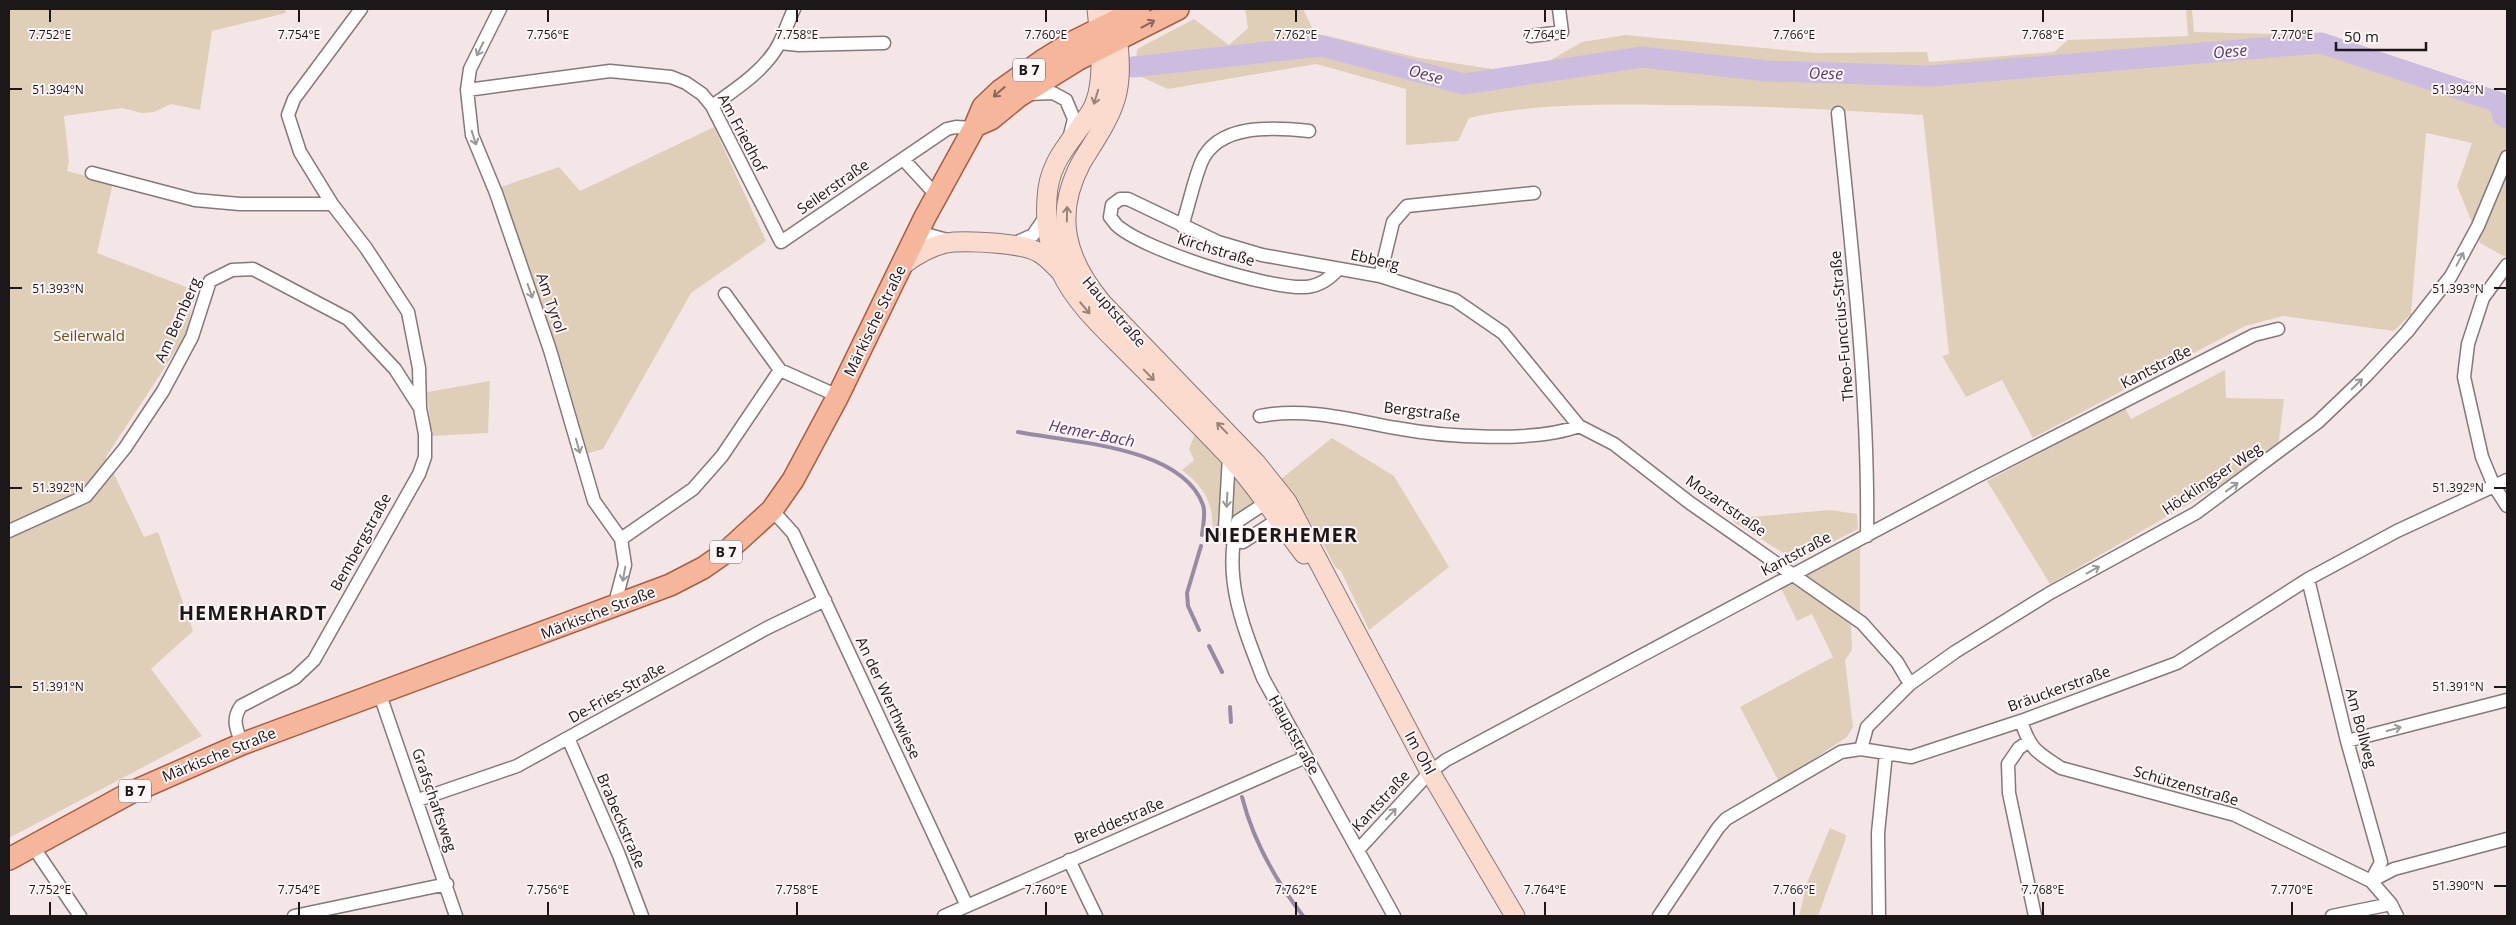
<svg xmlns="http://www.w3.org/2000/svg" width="2516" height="925" font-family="'Open Sans',sans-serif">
	<rect width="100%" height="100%" fill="#f4e6e7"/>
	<!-- green -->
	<path fill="#e0cfb8" d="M9,9H285L286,13L212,31L200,110L171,104L154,112L142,113L122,108L64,116L69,161L67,171L113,183L97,253L194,290L188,332L106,457L144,537L158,532L193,631L151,669L202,736L9,838Z
		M1245,9H1303L1315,33L1420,58L1499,70L1549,61L1582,42L1625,35L1816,53L1927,52L1929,62L2054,52L2068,40L2188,36L2186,9H2192L2194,32L2313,35L2507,101V254L2505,257L2480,243L2457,186L2472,143L2426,133L2411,314L2394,331L2283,316L2245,326L2033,438L2002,380L1966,397L1942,356L1949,354L1923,115C1836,110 1749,105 1661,105C1597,104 1532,104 1469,118L1458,141L1406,145V89L1316,64L1168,89L1135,74L1137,49L1194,19L1229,45L1248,28Z
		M714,127L766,241L691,293L603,449L585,454L555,349L501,187L559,167L580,191Z
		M2225,370L2226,398L2284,399L2278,448L2251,468L2050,584L1987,481L2125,408L2131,419Z
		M490,381L488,433L432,436L427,392Z
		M1196,431L1261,499L1215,533C1211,525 1213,519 1211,510C1207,492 1196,481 1182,470L1194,460L1189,449Z
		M1332,438L1394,476L1449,567L1369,630L1341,571L1335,567L1318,534L1281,479Z
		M1830,510L1857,514L1858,529L1796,561L1734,522L1732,518L1738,512L1750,517Z
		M1863,541L1860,550V619L1797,574Z
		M1794,577L1851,621L1852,650L1845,660L1853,727L1847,737L1779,782L1740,707L1833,657L1812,614L1797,621L1780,586Z
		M1830,828L1846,835L1845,841L1818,916H1799L1807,883Z"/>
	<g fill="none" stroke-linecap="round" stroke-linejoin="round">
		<!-- stream -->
		<path stroke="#978ba4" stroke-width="4" d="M1018,432C1069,442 1182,446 1203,505C1206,514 1203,525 1202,535
			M1199,630L1188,606L1187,593L1201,546
			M1209,646L1222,672
			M1230,707L1231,722
			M1242,797C1253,840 1276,881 1303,916"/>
		<!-- river -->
		<path stroke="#ccbde0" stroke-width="21" d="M1133,67L1322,46L1464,84L1642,57L1766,71L1929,76L2321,43L2498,102L2503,116L2507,118"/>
		<!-- street casing -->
		<g stroke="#85787a" stroke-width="15">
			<path id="street" d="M500,9L470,69L467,90L472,135L496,193L550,350L594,501L621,539L625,565L614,607
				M1531,36L1562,32L1559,9
				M780,43L799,45L884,43
				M467,90L610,71L671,77L686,83L702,94L712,106L781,242L947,129L956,127L973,128
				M1028,94L1053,93L1066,100L1074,119L1070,135
				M712,106C736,89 767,69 780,42C785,31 789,20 794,9
				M1838,113C1852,254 1869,394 1867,536
				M903,159L937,196
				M92,173L195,200L240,204H332
				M1182,226C1189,205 1193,183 1201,163C1217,123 1274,127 1309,131
				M915,237L929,235L951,241
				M1013,244L1033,235L1046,216
				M2507,265L2483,298L2468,344L2464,377L2482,457L2494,486L2507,506
				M1338,269C1331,278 1319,286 1306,287C1267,289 1151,252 1120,228C1116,226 1113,220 1110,217L1112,205L1120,199H1128L1218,242L1262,255L1380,276L1455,300L1503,333L1579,426L1614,444L1690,503L1862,623L1897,662L1910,684
				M1380,276L1393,222L1407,206L1534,193
				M725,294L780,370L838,396
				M1260,416C1306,407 1352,420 1396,428C1444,437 1534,443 1579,426
				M1229,456L1225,528L1232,541
				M1272,502H1267L1238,521C1222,577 1243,626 1263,678L1394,916
				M772,510L793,533L967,906
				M9,531L86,496L125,448L163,391L192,337L210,281L232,270L253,269L348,319L395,369L420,408
				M621,539L693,489L722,456L780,370
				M1232,541L1243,542L1279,519L1282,514
				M2308,579L2347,741L2381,862L2371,881
				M380,695L456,916
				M2021,721C2030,749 2036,752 2061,768L2235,815L2371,881L2391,904L2397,916
				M568,738L619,855L642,916
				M2347,741L2507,700
				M2028,742L2019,748L2008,764L2009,793L2035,916
				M242,744C237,730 231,720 241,706L295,678L314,660L419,474L425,457V434L420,408L419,368L408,312L366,248L332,204L300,152L288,115L294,99L361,9
				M1861,749L1867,727L1910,684L1955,652L2050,593L2196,513L2318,422L2366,376L2407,332L2451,276L2478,226L2507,157
				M418,800L517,766L767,628L825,600
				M32,845L80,916
				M1358,850L1430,772L1446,760L1974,478L2254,335L2278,329
				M1069,860L1096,916
				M2371,881L2394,869L2507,839
				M294,916L447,884
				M944,916L1306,757
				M1659,916L1718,828L1726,819L1841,752L1861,749L1911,757L2021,721L2177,663L2308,579L2397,531L2507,480
				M1879,916L1878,833L1886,753
				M2332,916L2391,904"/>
		</g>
		<!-- secondary casing -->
		<g stroke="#85787a" stroke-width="21">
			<path id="secondary" d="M1097,9C1100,38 1107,87 1090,113C1072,141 1048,161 1047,199C1045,224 1049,249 1061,272C1076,303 1101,326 1125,350C1160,385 1195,420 1229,456C1257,486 1279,522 1304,554
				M1112,9C1118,36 1124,72 1115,100C1108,122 1093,143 1081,163C1053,216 1066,260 1102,303L1256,463L1287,502L1430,772L1515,916
				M901,266C915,255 936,243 954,242C974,241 1021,243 1038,252C1046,256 1053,264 1059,270"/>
		</g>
		<!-- primary casing -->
		<g stroke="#a65f43" stroke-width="24">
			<path id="primary" d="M975,126L991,119L1019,96L1077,60L1178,9
				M9,859L130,793L242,744L670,585L703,568L726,552L772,510L793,480L838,396L925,217L975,126L983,107L1001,90L1042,61L1071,43L1139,9"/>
		</g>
		<!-- street -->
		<use href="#street" stroke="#fff" stroke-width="12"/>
		<!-- secondary -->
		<use href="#secondary" stroke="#fadbce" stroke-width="19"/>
		<!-- primary -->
		<use href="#primary" stroke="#f6b69c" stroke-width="21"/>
	</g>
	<!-- one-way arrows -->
	<defs><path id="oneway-shaft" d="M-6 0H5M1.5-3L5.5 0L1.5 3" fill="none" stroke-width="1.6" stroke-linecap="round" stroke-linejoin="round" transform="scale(1.25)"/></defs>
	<g stroke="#89665a">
		<use href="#oneway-shaft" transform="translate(1148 24) rotate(-28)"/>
		<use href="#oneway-shaft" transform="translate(999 92) rotate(139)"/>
	</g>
	<g stroke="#999797">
		<use href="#oneway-shaft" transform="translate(480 49) rotate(116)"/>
		<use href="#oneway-shaft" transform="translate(474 138) rotate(72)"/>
		<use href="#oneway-shaft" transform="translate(2460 259) rotate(-62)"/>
		<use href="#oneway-shaft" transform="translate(530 291) rotate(71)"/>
		<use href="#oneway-shaft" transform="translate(2357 384) rotate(-44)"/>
		<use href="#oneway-shaft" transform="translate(578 446) rotate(74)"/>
		<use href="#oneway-shaft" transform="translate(2232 487) rotate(-36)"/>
		<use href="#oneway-shaft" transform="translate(1227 500) rotate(93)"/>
		<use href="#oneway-shaft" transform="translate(2093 570) rotate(-29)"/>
		<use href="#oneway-shaft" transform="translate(624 574) rotate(100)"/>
		<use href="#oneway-shaft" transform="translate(2394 729) rotate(-15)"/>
		<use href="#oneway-shaft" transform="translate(1391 814) rotate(-47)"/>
	</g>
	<g stroke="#96837c">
		<use href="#oneway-shaft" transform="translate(1096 97) rotate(107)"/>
		<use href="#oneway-shaft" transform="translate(1067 214) rotate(-89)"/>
		<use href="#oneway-shaft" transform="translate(1085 308) rotate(50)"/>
		<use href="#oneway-shaft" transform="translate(1149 375) rotate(46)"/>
		<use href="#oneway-shaft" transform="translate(1222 428) rotate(-134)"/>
	</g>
	<!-- ticks -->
	<path fill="none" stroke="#1c1718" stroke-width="2" d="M50,10V22M299,10V22M548,10V22M797,10V22M1046,10V22M1296,10V22M1545,10V22M1794,10V22M2043,10V22M2292,10V22M10,89H22M2494,89H2506M10,288H22M2494,288H2506M10,488H22M2494,488H2506M10,687H22M2494,687H2506M2494,886H2506M50,902V915M299,902V915M548,902V915M797,902V915M1046,902V915M1296,902V915M1545,902V915M1794,902V915M2043,902V915M2292,902V915"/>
	<g text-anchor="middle" stroke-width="4" stroke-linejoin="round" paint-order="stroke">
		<!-- shield labels -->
		<g fill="#fdf5f6" stroke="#605a5b" stroke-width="1">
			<rect x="1013" y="58.5" width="32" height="23" rx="4"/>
			<rect x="710" y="540.5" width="32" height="23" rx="4"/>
			<rect x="119" y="779.5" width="32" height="23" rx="4"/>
		</g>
		<g font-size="14" font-weight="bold" fill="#1c1718">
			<text x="1029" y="75">B 7</text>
			<text x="726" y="557">B 7</text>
			<text x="135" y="796">B 7</text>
		</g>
		<!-- street labels -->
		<g font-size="15" fill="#1c1718" stroke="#fdf5f6">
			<text transform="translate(742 133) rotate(62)" y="5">Am Friedhof</text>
			<text transform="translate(833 187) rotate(-35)" y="5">Seilerstraße</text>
			<text transform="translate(1216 250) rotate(17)" y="5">Kirchstraße</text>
			<text transform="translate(1375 260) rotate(13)" y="5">Ebberg</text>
			<text transform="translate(551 303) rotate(71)" y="5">Am Tyrol</text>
			<text transform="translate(1114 312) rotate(49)" y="5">Hauptstraße</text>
			<text transform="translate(178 320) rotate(-66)" y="5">Am Bemberg</text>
			<text transform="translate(875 321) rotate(-64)" y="5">Märkische Straße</text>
			<text transform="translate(1842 326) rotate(-95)" y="5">Theo-Funccius-Straße</text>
			<text transform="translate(2156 367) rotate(-27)" y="5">Kantstraße</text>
			<text transform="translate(1422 412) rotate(7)" y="5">Bergstraße</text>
			<text transform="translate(2212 479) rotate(-34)" y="5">Höcklingser Weg</text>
			<text transform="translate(1726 506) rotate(35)" y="5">Mozartstraße</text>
			<text transform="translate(361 542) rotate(-61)" y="5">Bembergstraße</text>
			<text transform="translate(1796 554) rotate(-28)" y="5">Kantstraße</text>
			<text transform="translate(598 613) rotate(-21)" y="5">Märkische Straße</text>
			<text transform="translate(2059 689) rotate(-20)" y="5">Bräuckerstraße</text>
			<text transform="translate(617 693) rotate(-29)" y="5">De-Fries-Straße</text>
			<text transform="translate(888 698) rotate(65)" y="5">An der Werthwiese</text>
			<text transform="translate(2361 728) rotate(75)" y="5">Am Bollweg</text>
			<text transform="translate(1294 735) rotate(61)" y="5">Hauptstraße</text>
			<text transform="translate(1420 753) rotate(61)" y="5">Im Ohl</text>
			<text transform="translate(219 755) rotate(-22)" y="5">Märkische Straße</text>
			<text transform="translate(2186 786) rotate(16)" y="5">Schützenstraße</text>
			<text transform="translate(434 800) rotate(71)" y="5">Grafschaftsweg</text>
			<text transform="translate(1381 801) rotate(-47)" y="5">Kantstraße</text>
			<text transform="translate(621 821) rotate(67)" y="5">Brabeckstraße</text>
			<text transform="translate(1119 821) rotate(-23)" y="5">Breddestraße</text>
		</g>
		<!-- park labels -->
		<g font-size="15" fill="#6e4d18" stroke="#fdf5f6">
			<text x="89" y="341">Seilerwald</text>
		</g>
		<!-- water labels -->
		<g font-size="16" font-style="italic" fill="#533c6b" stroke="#fdf5f6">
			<text transform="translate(2230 51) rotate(-5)" y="6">Oese</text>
			<text transform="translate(1826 73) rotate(2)" y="6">Oese</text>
			<text transform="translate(1426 74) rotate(15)" y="6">Oese</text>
			<text transform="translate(1092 433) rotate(11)" y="6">Hemer-Bach</text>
		</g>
		<!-- district labels -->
		<g font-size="20" font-weight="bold" letter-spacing="1" fill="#1c1718" stroke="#fdf5f6">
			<text x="1281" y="542">NIEDERHEMER</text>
			<text x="253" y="620">HEMERHARDT</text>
		</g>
	</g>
	<g font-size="12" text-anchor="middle" fill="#1c1718" stroke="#fdf5f6" stroke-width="4" stroke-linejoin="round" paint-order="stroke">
		<text x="50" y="39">7.752°E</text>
		<text x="299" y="39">7.754°E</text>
		<text x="548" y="39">7.756°E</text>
		<text x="797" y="39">7.758°E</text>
		<text x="1046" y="39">7.760°E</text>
		<text x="1296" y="39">7.762°E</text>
		<text x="1545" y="39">7.764°E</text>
		<text x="1794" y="39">7.766°E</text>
		<text x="2043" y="39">7.768°E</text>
		<text x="2292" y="39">7.770°E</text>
		<text x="58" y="94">51.394°N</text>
		<text x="2458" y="94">51.394°N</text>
		<text x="58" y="293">51.393°N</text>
		<text x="2458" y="293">51.393°N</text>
		<text x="58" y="492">51.392°N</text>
		<text x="2458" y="492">51.392°N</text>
		<text x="58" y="691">51.391°N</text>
		<text x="2458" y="691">51.391°N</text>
		<text x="2458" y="890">51.390°N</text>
		<text x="50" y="894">7.752°E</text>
		<text x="299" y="894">7.754°E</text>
		<text x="548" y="894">7.756°E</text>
		<text x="797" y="894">7.758°E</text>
		<text x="1046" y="894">7.760°E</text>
		<text x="1296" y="894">7.762°E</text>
		<text x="1545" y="894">7.764°E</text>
		<text x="1794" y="894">7.766°E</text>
		<text x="2043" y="894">7.768°E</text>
		<text x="2292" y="894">7.770°E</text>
	</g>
	<!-- border -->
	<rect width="2516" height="925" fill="none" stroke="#1c1718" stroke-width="20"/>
	<!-- scale -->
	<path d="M2336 42v8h90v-8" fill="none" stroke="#1c1718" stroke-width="2.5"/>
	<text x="2344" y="42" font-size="15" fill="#1c1718" stroke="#fdf5f6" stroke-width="4" paint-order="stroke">50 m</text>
</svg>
